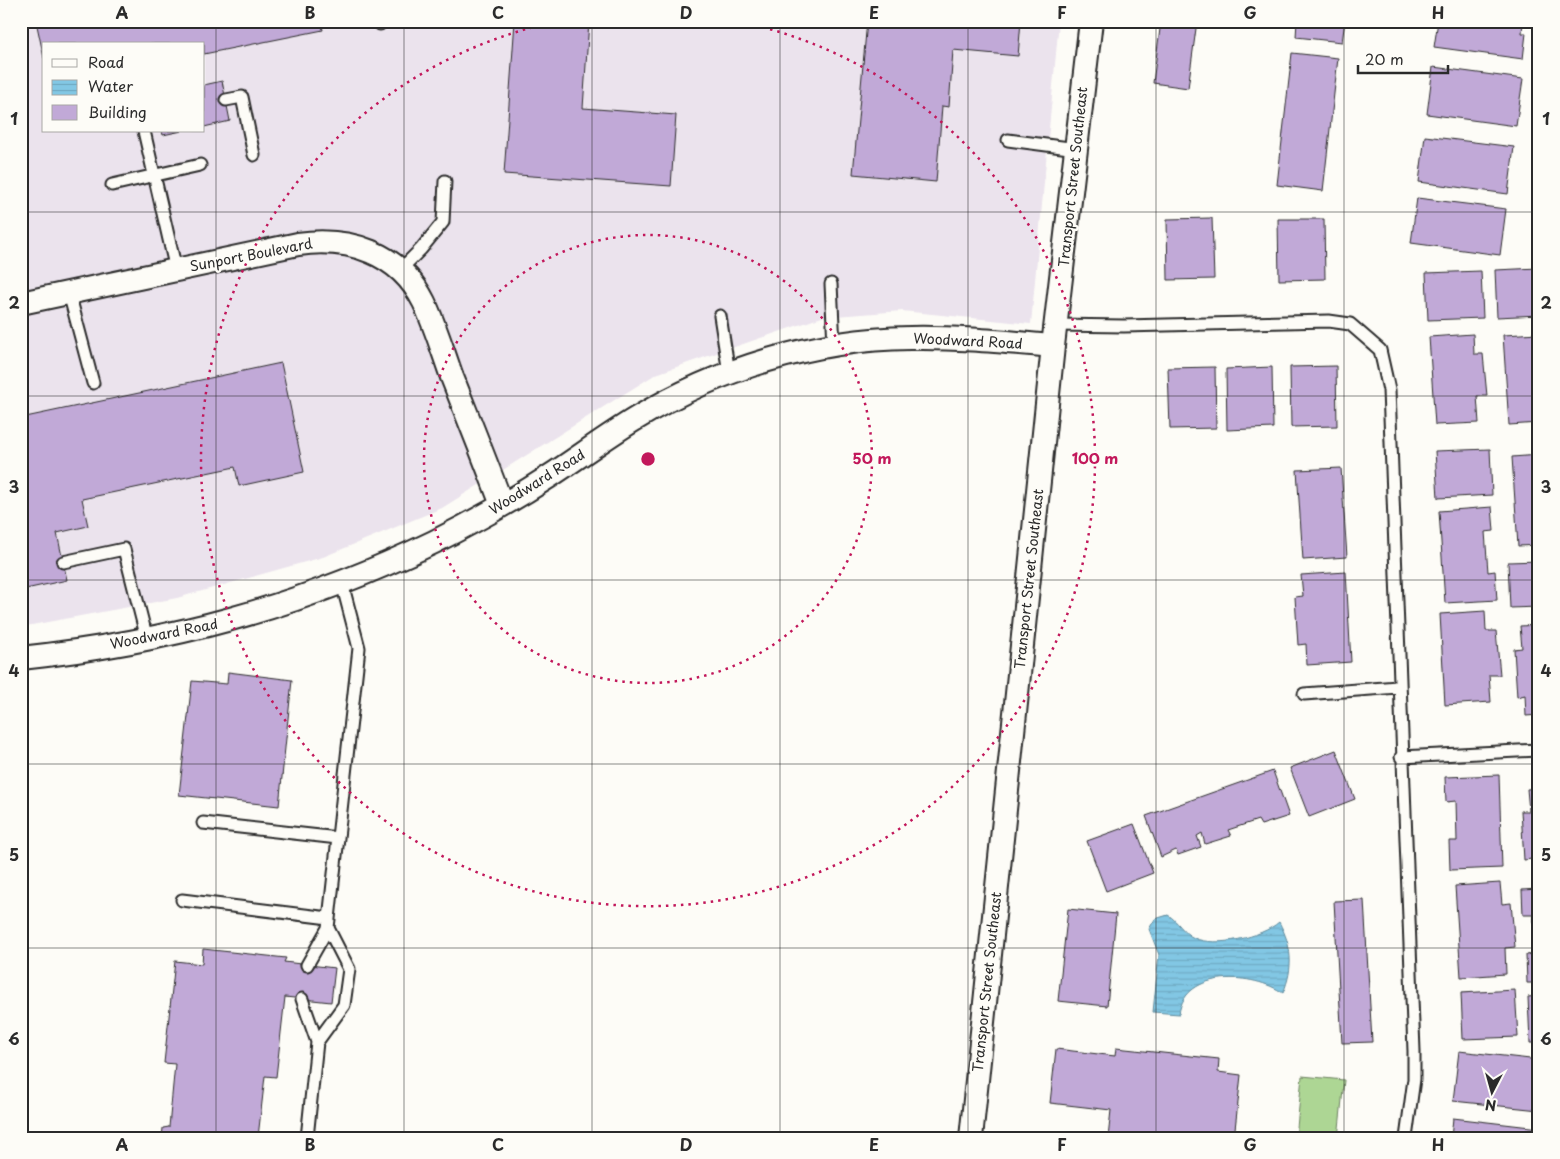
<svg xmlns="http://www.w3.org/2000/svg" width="1560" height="1159" font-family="'Playpen Sans',sans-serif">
	<defs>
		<pattern id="water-rules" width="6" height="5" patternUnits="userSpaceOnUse" patternTransform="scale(1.25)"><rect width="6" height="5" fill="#82c7e4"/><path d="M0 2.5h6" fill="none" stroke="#70abc4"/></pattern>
	</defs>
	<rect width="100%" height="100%" fill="#fdfcf7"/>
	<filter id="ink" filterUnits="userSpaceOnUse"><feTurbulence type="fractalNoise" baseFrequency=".02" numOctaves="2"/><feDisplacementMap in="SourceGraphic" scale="10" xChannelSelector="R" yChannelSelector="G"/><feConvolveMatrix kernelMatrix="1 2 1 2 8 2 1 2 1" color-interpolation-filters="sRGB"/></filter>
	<g filter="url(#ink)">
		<!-- built -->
		<path fill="#ebe3ed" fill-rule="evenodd" d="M21,21H1059L1031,324L902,311L822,317L656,374L442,508L323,557L177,598L21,627ZM44,44H204V131H44Z"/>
		<!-- garden -->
		<path fill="#add694" stroke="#6c8060" d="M1302,1076L1344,1080L1338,1138H1296Z"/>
		<!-- water -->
		<path fill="url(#water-rules)" stroke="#5f899a" d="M1168,915C1178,921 1183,933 1194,938C1216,948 1262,937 1279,922C1292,946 1294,967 1283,993C1255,973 1185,968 1179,1014L1153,1012L1159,955L1149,929L1155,919Z"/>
		<!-- building -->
		<path fill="#c1a9d7" stroke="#2b2b2b" d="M36,21H321L323,30L204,54V44H44V58Z
			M515,21H589L583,108L676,115L671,186L504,174Z
			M867,21H1021L1018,56L953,50L949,107L942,106L936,182L853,174Z
			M1161,21H1197L1188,88L1153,83Z
			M1297,21H1345L1342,42L1296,37Z
			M1438,21H1523L1522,33H1526L1523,59L1434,47Z
			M1292,53L1338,58L1323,191L1277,185Z
			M1433,67L1523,79L1516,126L1427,114Z
			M222,81L230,121L204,127V85Z
			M162,131H182L163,135Z
			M1425,136L1514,147L1508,194L1419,182Z
			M1417,198L1506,209L1500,255L1411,243Z
			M1212,218L1214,279L1168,280L1167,219Z
			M1278,219H1324L1325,279L1279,280Z
			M1539,268V315L1497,317L1495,270Z
			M1481,271L1483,318L1428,320L1426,273Z
			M1539,333V423L1509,425L1503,335Z
			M1473,334L1474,354H1483L1487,396H1477L1479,423L1435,425L1429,337Z
			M281,363L304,472L239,486L235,467L82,499L88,526L57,533L67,580L21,590V418Z
			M1336,366L1337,426L1291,427L1290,367Z
			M1215,367L1216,428L1170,429L1168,368Z
			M1272,367L1273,428L1227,430L1226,369Z
			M1490,449L1492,495L1438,498L1435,451Z
			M1539,455V545L1518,546L1512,457Z
			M1341,468L1347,557L1303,560L1297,470Z
			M1492,507L1494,531L1485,532L1488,572L1495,571L1497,600L1445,603L1439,511Z
			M1539,561V607L1510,608L1508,562Z
			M1346,572L1351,662L1307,665L1306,644L1298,645L1295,597L1303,596L1301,575Z
			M1485,611L1486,631H1496L1500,675H1489L1491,702L1445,705L1440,614Z
			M1539,625V715L1526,716L1525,695L1517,697L1514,649L1522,648L1520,626Z
			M228,672L292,680L279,806L179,795L192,681L227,684Z
			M1336,750L1355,799L1309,817L1290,768Z
			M1273,771L1289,816L1261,825L1258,820L1228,830L1231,836L1205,844L1202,833L1197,836L1201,847L1178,855L1176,850L1161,857L1146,816Z
			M1499,775L1502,868L1450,870L1449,841H1457L1456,801L1446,802L1445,777Z
			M1539,788V879H1533L1532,859L1524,860L1521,811H1529L1527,789Z
			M1134,824L1153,873L1106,891L1087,841Z
			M1500,883L1502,904L1511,903L1515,947L1505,948L1506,974L1461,977L1455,886Z
			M1539,889V983H1527L1526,955L1535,954L1533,915H1523L1522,890Z
			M1364,900L1372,1042L1342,1043L1334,901Z
			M1068,909L1116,914L1107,1006L1058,1001Z
			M203,949L286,958L284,962L335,968L331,1002L285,997L276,1077L265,1076L258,1137L268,1138H162L163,1128L169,1127L175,1064L164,1063L175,961L202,964Z
			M1515,990L1518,1037L1463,1039L1461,993Z
			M1539,996V1043H1530L1528,997Z
			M1116,1048L1219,1059L1218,1072L1241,1075L1234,1138H1108L1111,1110L1050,1103L1056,1049L1115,1056Z
			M1459,1051L1539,1060V1110L1453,1101Z
			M1453,1118L1539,1128V1138H1451Z"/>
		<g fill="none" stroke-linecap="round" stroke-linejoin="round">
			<!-- service casing -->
			<g stroke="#2b2b2b" stroke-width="15">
				<path id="service" d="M380,24V21
					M226,100L242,97L254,155
					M144,131L176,270
					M1008,140L1077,149
					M112,185L200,165
					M400,270L421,249L443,222L445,181
					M831,284L834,345
					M69,293L93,383
					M720,316L729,373
					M1056,325L1124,326L1329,321L1350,324L1380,350L1389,390L1414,1051V1079L1406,1138
					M63,562L124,549L147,639
					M1304,694L1398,687
					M1401,757L1539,750
					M203,823L338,838
					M182,900L329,918
					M307,965L328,928L359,648L342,583
					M302,999L317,1042L307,1138
					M317,1042L344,1005L349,969L328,928"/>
			</g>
			<!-- minor casing -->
			<g stroke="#2b2b2b" stroke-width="26">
				<path id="minor" d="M21,303L298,244C349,237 399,252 424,302C435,325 443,352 452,377C469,420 486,462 502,505
					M21,658C169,642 300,607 434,542C474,522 513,500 550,476C579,457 607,436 637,418C717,369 816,339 910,338C958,337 1006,342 1053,346
					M971,1138L1053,346L1091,21"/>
			</g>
			<!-- service -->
			<use href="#service" stroke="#fdfcf7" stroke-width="11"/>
			<!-- minor -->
			<use href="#minor" stroke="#fdfcf7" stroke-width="22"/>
		</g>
	</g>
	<!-- grid -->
	<path fill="none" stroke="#2b2b2b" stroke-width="1" stroke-opacity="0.55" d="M216,21V1138M404,21V1138M592,21V1138M780,21V1138M968,21V1138M1156,21V1138M1344,21V1138M21,212H1539M21,396H1539M21,580H1539M21,764H1539M21,948H1539"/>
	<!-- distance rings -->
	<g fill="none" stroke="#c2185b" stroke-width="2.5" stroke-dasharray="2.5 5">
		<circle cx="648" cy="459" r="224"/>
		<path d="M741 22A447 447 0 1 1 555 22"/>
	</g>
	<g text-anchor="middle" stroke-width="5" stroke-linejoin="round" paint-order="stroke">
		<!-- street labels -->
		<g font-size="14" fill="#2b2b2b" stroke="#fdfcf7">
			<text transform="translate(1073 177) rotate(-84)" y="5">Transport Street Southeast</text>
			<text transform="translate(251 255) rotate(-11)" y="5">Sunport Boulevard</text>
			<text transform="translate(968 341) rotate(3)" y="5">Woodward Road</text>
			<text transform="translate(537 482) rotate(-32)" y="5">Woodward Road</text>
			<text transform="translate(1029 579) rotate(-84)" y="5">Transport Street Southeast</text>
			<text transform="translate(164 634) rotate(-11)" y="5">Woodward Road</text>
			<text transform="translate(987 982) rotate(-84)" y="5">Transport Street Southeast</text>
		</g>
	</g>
	<circle cx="648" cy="459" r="8" fill="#c2185b" stroke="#fdfcf7" stroke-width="2.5"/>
	<g font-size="15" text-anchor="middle" font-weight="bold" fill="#c2185b" stroke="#fdfcf7" stroke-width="5" stroke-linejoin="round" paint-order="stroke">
		<text x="872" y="464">50 m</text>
		<text x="1095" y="464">100 m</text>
	</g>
	<!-- margin -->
	<rect width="1560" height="1159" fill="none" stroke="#fdfcf7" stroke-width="55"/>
	<!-- legend -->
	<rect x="42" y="42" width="162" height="90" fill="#fdfcf7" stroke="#a9a8a5"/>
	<rect x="52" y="59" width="25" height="8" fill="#fdfcf7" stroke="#a9a8a5"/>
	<text x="88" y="68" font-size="15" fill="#2b2b2b">Road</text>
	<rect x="52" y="80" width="25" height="15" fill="url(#water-rules)" stroke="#a9a8a5"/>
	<text x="88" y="92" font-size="15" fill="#2b2b2b">Water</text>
	<rect x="52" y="105" width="25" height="15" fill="#c1a9d7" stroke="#a9a8a5"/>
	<text x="88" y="118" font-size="15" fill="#2b2b2b">Building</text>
	<!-- north arrow -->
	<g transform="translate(1492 1092) rotate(186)" stroke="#fdfcf7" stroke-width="4" paint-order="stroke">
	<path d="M0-4L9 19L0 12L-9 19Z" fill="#2b2b2b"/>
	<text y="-8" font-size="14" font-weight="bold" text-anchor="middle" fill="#2b2b2b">N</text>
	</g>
	<!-- scale -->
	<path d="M1358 65v8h90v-8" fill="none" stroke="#2b2b2b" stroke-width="2.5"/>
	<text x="1365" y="65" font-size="15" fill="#2b2b2b" stroke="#fdfcf7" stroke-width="4" paint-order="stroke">20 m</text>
	<rect x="28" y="28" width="1504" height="1104" fill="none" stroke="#2b2b2b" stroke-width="2"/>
	<g font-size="16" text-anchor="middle" font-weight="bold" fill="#2b2b2b">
		<text x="122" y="19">A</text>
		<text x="310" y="19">B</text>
		<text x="498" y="19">C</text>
		<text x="686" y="19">D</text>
		<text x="874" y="19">E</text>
		<text x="1062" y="19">F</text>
		<text x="1250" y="19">G</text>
		<text x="1438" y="19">H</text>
		<text x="14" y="125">1</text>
		<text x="1546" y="125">1</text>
		<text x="14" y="309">2</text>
		<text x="1546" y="309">2</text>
		<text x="14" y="493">3</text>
		<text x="1546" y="493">3</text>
		<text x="14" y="677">4</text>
		<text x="1546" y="677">4</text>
		<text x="14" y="861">5</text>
		<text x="1546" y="861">5</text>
		<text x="14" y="1045">6</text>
		<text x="1546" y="1045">6</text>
		<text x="122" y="1151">A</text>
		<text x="310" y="1151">B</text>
		<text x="498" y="1151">C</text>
		<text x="686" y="1151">D</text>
		<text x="874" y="1151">E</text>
		<text x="1062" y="1151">F</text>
		<text x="1250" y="1151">G</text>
		<text x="1438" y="1151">H</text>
	</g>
</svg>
